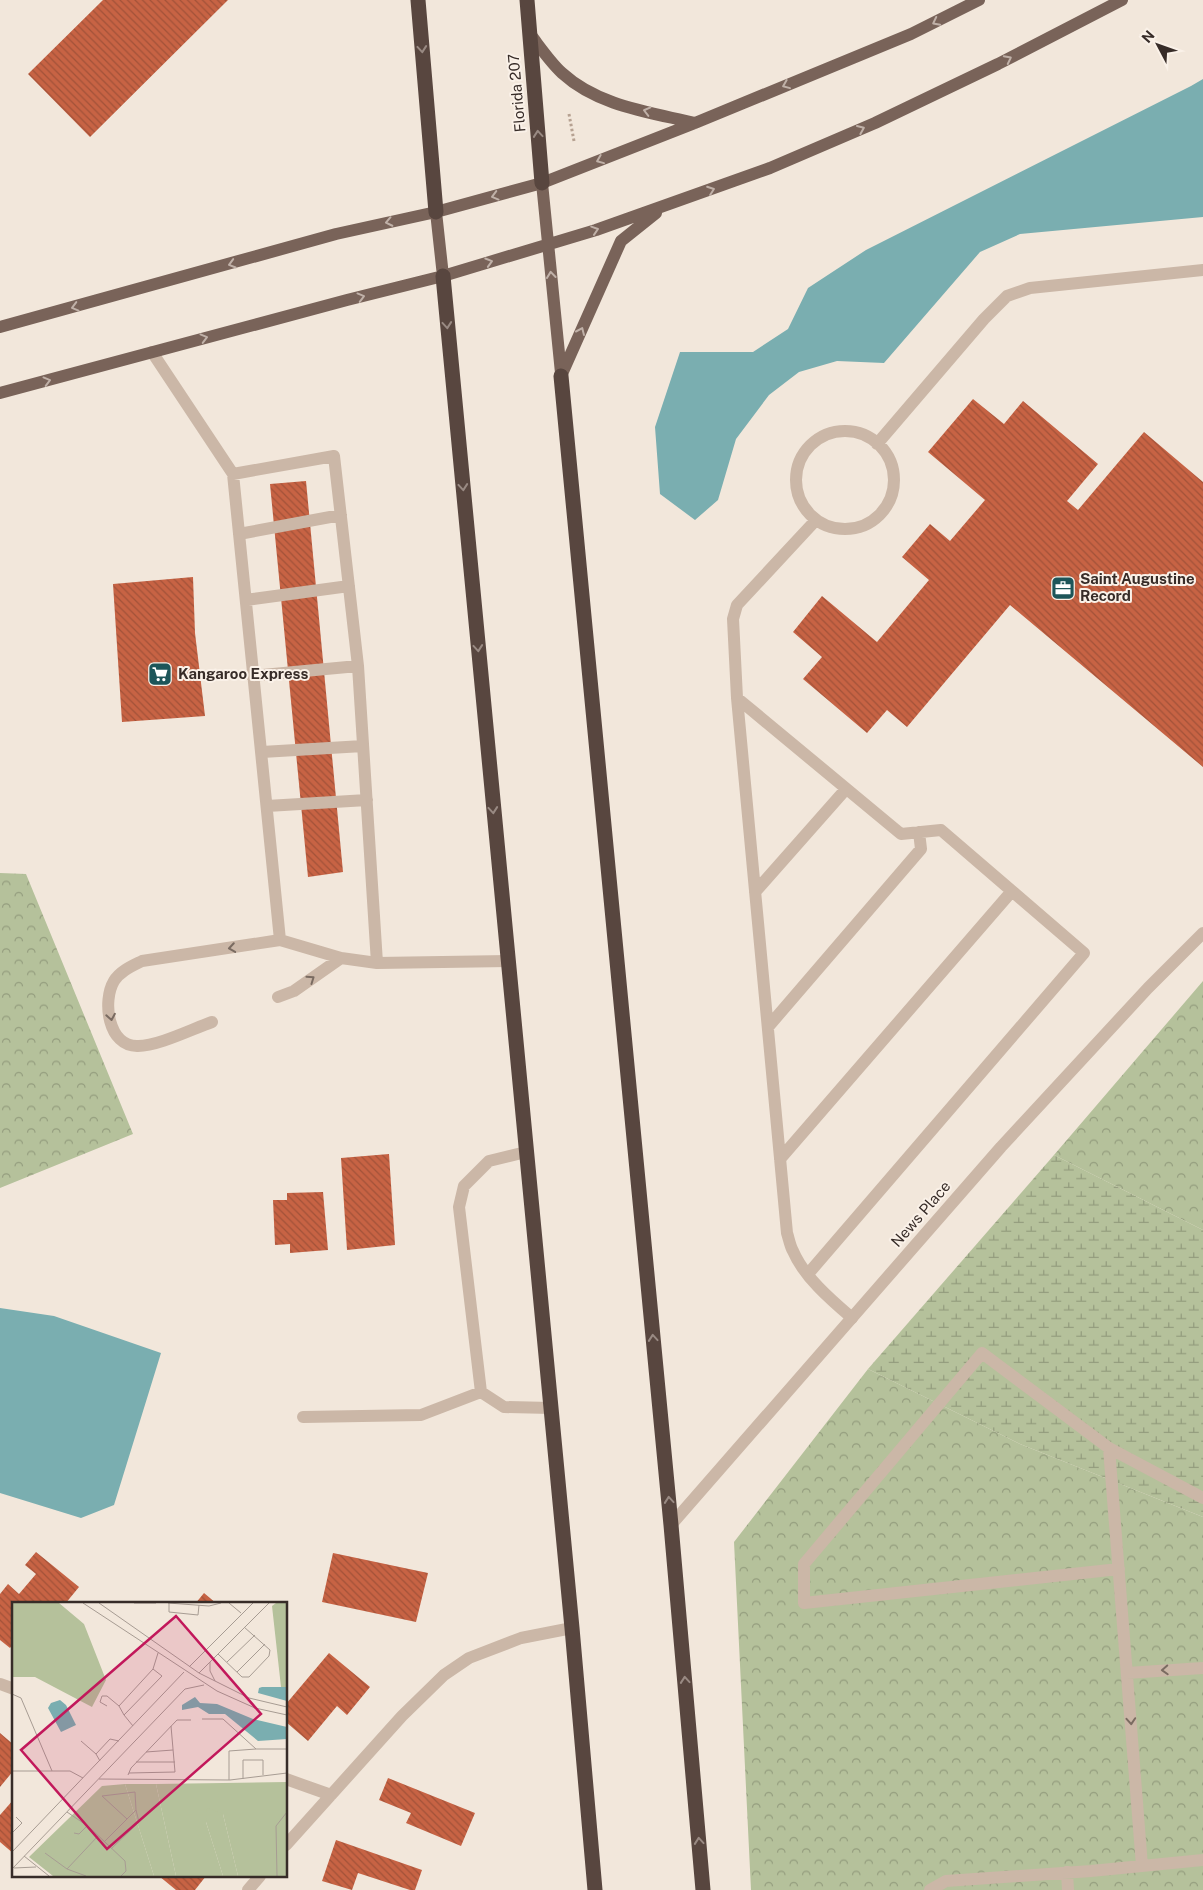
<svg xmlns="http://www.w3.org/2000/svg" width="1203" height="1890" font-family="'Public Sans',sans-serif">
	<defs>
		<pattern id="forest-crowns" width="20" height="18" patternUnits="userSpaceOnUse" patternTransform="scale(1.25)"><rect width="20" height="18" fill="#b5c19b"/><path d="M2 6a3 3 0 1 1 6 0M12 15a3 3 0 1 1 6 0" fill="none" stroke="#949d7e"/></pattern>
		<pattern id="wetland-marsh" width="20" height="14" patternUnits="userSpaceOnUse" patternTransform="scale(1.25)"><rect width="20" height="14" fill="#b5c19b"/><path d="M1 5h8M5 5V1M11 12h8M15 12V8" fill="none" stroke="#949d7e"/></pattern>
		<pattern id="building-back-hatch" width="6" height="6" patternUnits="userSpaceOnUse" patternTransform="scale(1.25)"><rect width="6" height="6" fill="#c76344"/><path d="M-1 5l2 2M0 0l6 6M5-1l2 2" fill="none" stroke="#a25239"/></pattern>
	</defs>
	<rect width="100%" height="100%" fill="#f2e7db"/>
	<!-- forest -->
	<path fill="url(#forest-crowns)" d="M0,873L26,874L133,1134L0,1188Z
		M1203,981V1230L1054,1155Z
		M868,1369L1020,1444L1203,1517V1890H751L734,1542Z"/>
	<!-- wetland -->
	<path fill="url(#wetland-marsh)" d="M1054,1155L1203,1230V1517L1020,1444L868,1369Z"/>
	<!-- water -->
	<path fill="#7aaeb0" d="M1203,79V217L1020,234L980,252L884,363L837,361L799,372L769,395L736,439L718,500L695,520L660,494L655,427L680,352H753L788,329L808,288L866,250L1191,86Z
		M0,1308L54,1316L161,1353L114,1505L81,1518L0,1493Z"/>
	<!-- building -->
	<path fill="url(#building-back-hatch)" d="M103,0H228L90,137L28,74Z
		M973,399L1004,424L1023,401L1098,464L1067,501L1078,510L1144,432L1203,482V767L1010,605L907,727L887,710L867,733L803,679L822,657L793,632L822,596L877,642L929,580L902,557L930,524L950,541L985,500L928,452Z
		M306,481L343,872L308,877L270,484Z
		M193,577L195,633L205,716L122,722L113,584Z
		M389,1154L395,1245L347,1250L341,1158Z
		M323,1192L328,1250L290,1253V1244L275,1245L273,1200H287V1193Z
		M36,1552L79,1587L65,1604H14V1643L10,1648L0,1640V1594L8,1584L19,1594L36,1574L25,1565Z
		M333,1553L428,1573L416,1622L322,1602Z
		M204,1593L217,1604H195Z
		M329,1653L370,1687L347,1715L337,1706L308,1741L286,1722V1704Z
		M0,1733L14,1745V1770L0,1787Z
		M388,1778L475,1813L461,1846L406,1823L411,1813L379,1800Z
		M14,1799V1854L0,1842V1815Z
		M336,1840L422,1870L415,1890H410L358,1873L352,1890L322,1881Z
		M159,1876H206L195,1890H176Z"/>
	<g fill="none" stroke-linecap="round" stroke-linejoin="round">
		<!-- path -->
		<path stroke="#b6a191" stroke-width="3" stroke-dasharray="2.5 2.5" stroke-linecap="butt" d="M569,114L574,141"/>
		<!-- lane -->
		<path stroke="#cbb7a7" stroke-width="12" d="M152,352L233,474L334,456L358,666L377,963L508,961
			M796 480a49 49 0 1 1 98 0a49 49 0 1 1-98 0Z
			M877,444L984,319L1007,296L1030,288L1203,270
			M233,474L280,940L341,958L377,963
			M816,520L737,605L733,619L737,698L787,1233C789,1239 790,1246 793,1251C804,1277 831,1300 852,1318
			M239,534L341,515
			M246,600L349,586
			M252,676L358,666
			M737,698L901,834L941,830L1084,953L808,1274
			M262,752L363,746
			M267,806L367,800
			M755,892L846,789
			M278,997L294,991L341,958
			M212,1022C192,1029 158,1046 138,1046C108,1047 102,1001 114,981C120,971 132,966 142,961L280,940
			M768,1027L921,849L919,832
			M526,1152L489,1161L464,1186L459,1207L481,1392L504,1407L551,1408
			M780,1159L1012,891
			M303,1417L421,1415L481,1392
			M1109,1448L1203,1498
			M1119,1569L804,1603V1564L982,1353L1109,1448L1142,1866
			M1127,1673L1203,1668
			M1067,1872L1068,1890
			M930,1890L946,1881L1091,1871L1203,1860"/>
		<!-- street -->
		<path stroke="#cbb7a7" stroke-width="12" d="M671,1525L1001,1147L1148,988L1203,933
			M0,1684L14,1689
			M286,1779L331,1795
			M286,1845L402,1716L444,1675L469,1658L521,1638L572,1628
			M248,1890L260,1876"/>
		<!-- primary -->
		<path stroke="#796359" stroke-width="12" d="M530,34C540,47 550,62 562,73C598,106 649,112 695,123
			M542,183L561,373
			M436,212L443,276
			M0,327L336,234L436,212L542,183L695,123L911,34L979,0
			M561,376L621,241L656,213
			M0,393L347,300L443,276L596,230L770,168L875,123L998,64L1122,0"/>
		<!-- highway -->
		<path stroke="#58463f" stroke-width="15" d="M418,0L436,212
			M527,0L542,183
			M443,276L572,1628L595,1890
			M561,376L671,1525L703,1890"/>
	</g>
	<!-- one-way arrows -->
	<defs><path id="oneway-chevron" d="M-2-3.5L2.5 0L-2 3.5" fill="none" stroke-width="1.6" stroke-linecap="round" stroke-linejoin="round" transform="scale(1.25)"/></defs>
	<g stroke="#c0b1a8">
		<use href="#oneway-chevron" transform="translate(936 22) rotate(153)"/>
		<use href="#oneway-chevron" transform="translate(1008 59) rotate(-27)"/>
		<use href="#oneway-chevron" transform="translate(786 85) rotate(158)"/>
		<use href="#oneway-chevron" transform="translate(647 111) rotate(-166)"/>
		<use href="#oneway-chevron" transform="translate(861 129) rotate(-23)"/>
		<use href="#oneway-chevron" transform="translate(600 160) rotate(158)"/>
		<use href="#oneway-chevron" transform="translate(711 190) rotate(-20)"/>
		<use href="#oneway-chevron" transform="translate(495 196) rotate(165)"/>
		<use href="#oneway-chevron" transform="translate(389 222) rotate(168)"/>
		<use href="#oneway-chevron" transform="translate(595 230) rotate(-18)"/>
		<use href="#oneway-chevron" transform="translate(489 262) rotate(-17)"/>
		<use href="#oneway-chevron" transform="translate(232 264) rotate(164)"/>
		<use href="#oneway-chevron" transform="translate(551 275) rotate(-96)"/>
		<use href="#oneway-chevron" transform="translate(361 297) rotate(-15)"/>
		<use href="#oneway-chevron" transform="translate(75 307) rotate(165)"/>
		<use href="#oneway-chevron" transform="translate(581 331) rotate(-66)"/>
		<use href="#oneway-chevron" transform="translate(204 338) rotate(-15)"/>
		<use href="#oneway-chevron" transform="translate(47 381) rotate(-15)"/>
	</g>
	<g stroke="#998a83">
		<use href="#oneway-chevron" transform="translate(422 49) rotate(85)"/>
		<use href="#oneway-chevron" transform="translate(538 134) rotate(-95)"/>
		<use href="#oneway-chevron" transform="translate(447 325) rotate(85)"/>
		<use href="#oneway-chevron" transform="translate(463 487) rotate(85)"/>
		<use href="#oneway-chevron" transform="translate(478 648) rotate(85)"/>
		<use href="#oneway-chevron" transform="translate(493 810) rotate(85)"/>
		<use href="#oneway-chevron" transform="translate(653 1338) rotate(-95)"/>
		<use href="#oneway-chevron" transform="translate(669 1500) rotate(-95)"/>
		<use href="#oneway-chevron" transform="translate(685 1680) rotate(-95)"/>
		<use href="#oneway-chevron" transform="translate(699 1841) rotate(-95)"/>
	</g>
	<g stroke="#7a6b61">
		<use href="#oneway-chevron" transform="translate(232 948) rotate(171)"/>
		<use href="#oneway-chevron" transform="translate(311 979) rotate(-35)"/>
		<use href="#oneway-chevron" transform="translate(111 1017) rotate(80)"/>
		<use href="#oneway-chevron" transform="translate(1165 1670) rotate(177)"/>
		<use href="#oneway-chevron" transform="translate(1131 1721) rotate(86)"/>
	</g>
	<!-- icons -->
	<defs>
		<g id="office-square" transform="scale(1.25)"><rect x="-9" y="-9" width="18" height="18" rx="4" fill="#1d5559" stroke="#faf1e8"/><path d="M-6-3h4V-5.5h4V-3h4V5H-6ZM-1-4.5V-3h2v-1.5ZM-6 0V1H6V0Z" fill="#fff"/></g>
		<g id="supermarket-square" transform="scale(1.25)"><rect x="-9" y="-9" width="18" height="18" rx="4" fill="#1d5559" stroke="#faf1e8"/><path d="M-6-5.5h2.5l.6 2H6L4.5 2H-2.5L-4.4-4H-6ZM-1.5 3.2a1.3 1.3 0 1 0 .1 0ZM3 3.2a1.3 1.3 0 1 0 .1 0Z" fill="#fff"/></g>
	</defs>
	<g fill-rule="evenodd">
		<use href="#office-square" x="1063" y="588"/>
		<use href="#supermarket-square" x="160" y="674"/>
	</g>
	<g text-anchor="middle" stroke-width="4" stroke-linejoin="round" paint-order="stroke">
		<!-- street labels -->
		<g font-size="15" fill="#372c28" stroke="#faf1e8">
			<text transform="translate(517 93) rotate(-95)" y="5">Florida 207</text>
			<text transform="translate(921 1214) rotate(-49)" y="5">News Place</text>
		</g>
		<!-- poi labels -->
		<g font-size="15" font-weight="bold" fill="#372c28" stroke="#faf1e8" text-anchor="start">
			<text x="1080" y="584">Saint Augustine<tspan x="1080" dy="17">Record</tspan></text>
			<text x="178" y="679">Kangaroo Express</text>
		</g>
	</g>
	<!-- overview -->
	<g transform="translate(12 1602)">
		<rect width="275" height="275" fill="#f2e7db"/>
		<path d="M0,1H47L72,22L94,78L80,105L23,75H0ZM264,1H275V85H269L260,4ZM275,180V274H226L211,212L194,220L211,274H164L144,182ZM113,182L142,274H41L17,255L90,184Z" fill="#b5c19b"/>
		<path d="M113,182H144L164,274H142ZM195,206L211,212L226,274H211L194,220Z" fill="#b5c19b"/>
		<path d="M250,85H275V99L246,91L247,86ZM183,95L188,101L205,102L241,117L275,125V137L246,139L213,112H197L186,105L170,108V103ZM48,98L54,103L64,123L49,130L36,106L39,101Z" fill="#7aaeb0"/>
		<path fill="none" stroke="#a79c93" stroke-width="1" d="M71,1L205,89L243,106L275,113M87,1L187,71L237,96L275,105M122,1H144M156,1L197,4L209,1M157,1V10L186,13L187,3M217,1L229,11M206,52L230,75H237L257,54L258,48L232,25M198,60V69L203,79M215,60L243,33M177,65L241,1M225,70L253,42M187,71L257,1M173,87L192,83M0,92L9,96L40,169M95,104L88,100L90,94H95L107,104M112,113L107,104L141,67M190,117H211L244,147H275M121,124L112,113L150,74L141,67L146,51M69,139L84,152M134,150L161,148M88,159L84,152L98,137L107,139M124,160H163M0,169H58L71,176M117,171L163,170L159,124M116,173L119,166L165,118H179M87,177L218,178L275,171M231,177V158H251V173M217,178V149L244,147M55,210L77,225L113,259L114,269L109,274M0,231L10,221L4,215M62,231L67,232L75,224M92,240L124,208L123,190L90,194L115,217M99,247L127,220L124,208M0,250L172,70M33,251L55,267L74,274M12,254L37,274M2,266L24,265M0,267L173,87M55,267L86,234M265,274L264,224L275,210"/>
		<path fill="#c2185b" fill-opacity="0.15" stroke="#c2185b" stroke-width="2.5" d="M164,14L249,112L95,247L9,148Z"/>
		<rect width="275" height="275" fill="none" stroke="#372c28" stroke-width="2.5"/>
	</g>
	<!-- north arrow -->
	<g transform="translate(1158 45) rotate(311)" stroke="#faf1e8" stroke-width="4" paint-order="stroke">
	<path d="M0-4L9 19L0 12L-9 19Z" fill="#372c28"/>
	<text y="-8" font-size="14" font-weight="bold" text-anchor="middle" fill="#372c28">N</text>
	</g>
</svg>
